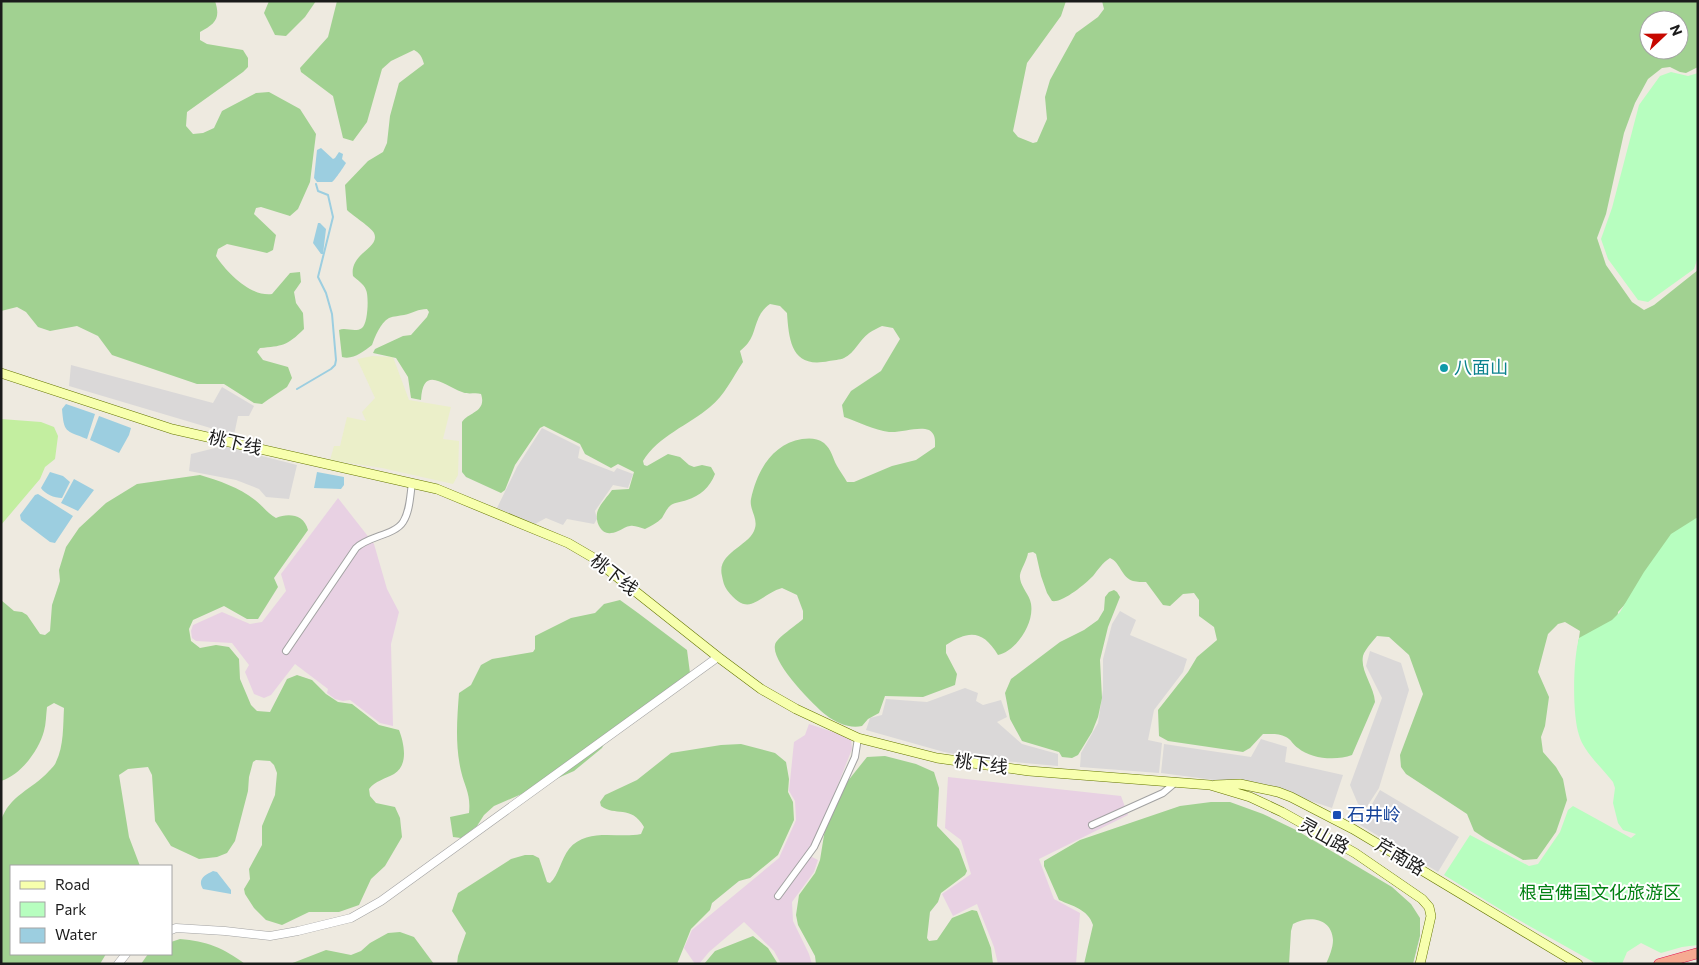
<svg xmlns="http://www.w3.org/2000/svg" width="1699" height="965" font-family="Commissioner,'Noto Sans SC',sans-serif">
	<rect width="100%" height="100%" fill="#eeeae0"/>
	<!-- residential -->
	<path fill="#dad8d8" d="M71,365L213,403L222,387L254,406L249,416H238L234,435L69,386Z
		M542,428L580,447L578,458L614,472L617,468L633,474L628,488L613,485L595,511L597,519L594,524L567,519L563,525L546,518L535,524L497,508L517,467Z
		M223,446L297,465L289,499L266,497L259,489L236,480L189,471L191,454Z
		M1120,611L1136,620L1130,635L1187,659L1183,672L1154,710L1148,740L1162,743L1159,773L1080,767L1081,753L1098,723L1103,690V659L1112,624Z
		M1370,651L1401,663L1409,690L1379,788L1366,808L1358,804L1350,785L1382,698L1366,666Z
		M965,688L978,693L976,701L983,705L1001,700L1007,717L997,722L1022,744L1058,754V766L981,759L944,752L866,730L870,718L882,715L886,699L927,702Z
		M1261,739L1287,747L1285,762L1343,775L1332,808L1268,787L1161,773L1164,744L1251,757Z
		M1380,790L1459,837L1438,872L1360,825Z"/>
	<!-- industrial -->
	<path fill="#e8d1e3" d="M338,498L374,544L387,589L399,612L391,644L393,726L380,723L350,700L343,701L335,699L327,693L328,689L295,664L271,695L264,698L254,694L245,672L249,665L232,643L196,641L192,638L191,631L193,625L222,612L250,624L262,622L286,591L281,574Z
		M809,724L851,738L852,749L810,856L818,860L814,872L792,902L793,921L809,954L812,964H781L774,951L744,922L709,952L699,964H695L684,948L692,930L779,858L796,820L795,801L789,791L794,742L805,735Z
		M948,777L1121,796L1128,815L1039,859L1054,899L1080,913L1076,964H998L994,947L977,904L953,916L942,894L971,874L961,840L945,828Z"/>
	<!-- farmland -->
	<path fill="#ebefc9" d="M373,356L393,357L409,400L451,407L443,439L459,441L458,475L453,484L382,468L330,460L334,446H340L347,417L366,421L362,412L375,398L357,359Z"/>
	<!-- grass -->
	<path fill="#c3eea0" d="M1,419L41,422L54,427L58,436L55,459L45,467L40,479L1,525Z"/>
	<!-- forest -->
	<path fill="#a1d191" fill-rule="evenodd" d="M1,1H215C221,19 215,24 200,32V40L207,44L243,50L248,58V67L243,72L187,112L186,126L193,134L203,133L214,128L222,111L256,93L269,92L300,109L316,134L310,182L298,209L290,216L261,207L256,208L254,214L276,235L273,250L267,253L227,244L218,249L216,256C227,273 251,297 272,294L290,273L300,272L301,282L294,292L296,303L303,313L304,329C287,346 282,346 260,348L257,352L263,360L288,367L292,378L287,387L269,399L262,404L254,403L224,384H197L112,355L98,336L77,326L50,331L38,327L26,312L17,307L1,311Z
		M269,1H316L305,17L286,36L275,35L264,13Z
		M337,1H1066L1061,16L1027,63L1013,131L1018,137L1033,143L1037,142L1047,119L1045,97L1050,80L1076,33L1098,17L1104,9L1102,1H1698V67L1686,73L1680,72L1670,67L1662,68L1648,79L1635,103L1624,133L1606,214L1597,238L1606,265L1632,302L1644,310L1654,305L1698,270V571L1647,580L1618,612L1617,621V789L1577,652L1580,631L1565,622L1558,624L1548,634L1538,672L1549,697L1545,726L1541,737L1543,752L1556,767L1563,779L1567,800L1556,832L1537,859L1523,860L1486,839L1474,831L1467,814L1406,774L1401,767L1400,755L1423,694L1409,655L1389,637L1377,636C1373,641 1365,649 1363,656C1360,671 1374,686 1375,702L1352,755C1336,761 1311,759 1298,748C1293,745 1291,739 1286,737C1279,733 1271,734 1263,734L1250,748L1243,752L1168,741L1159,736L1158,710L1188,672L1197,657L1217,640L1214,627L1199,616V600L1194,593L1183,594L1170,606L1163,605L1146,582C1142,582 1137,582 1133,581C1122,578 1120,562 1110,558C1102,563 1098,570 1093,576C1085,584 1063,603 1052,601L1047,593L1041,576L1036,554L1033,552L1028,553C1027,560 1021,569 1020,575C1019,584 1027,592 1030,600C1037,620 1017,651 998,655C983,630 969,630 946,645V653L957,674L955,685L923,697L885,696L879,713L868,719L862,726C850,729 836,723 826,715C813,705 771,662 775,645C776,638 797,625 803,619V611L797,595L782,588C758,595 750,620 727,590C724,586 723,581 722,576C716,552 751,546 755,528C758,518 749,509 751,499C757,471 772,444 802,439C810,438 817,438 824,443C832,450 832,457 837,466C840,471 844,477 847,482H854L892,466L916,460L935,447C935,441 936,434 929,430C918,426 901,433 889,432C874,430 859,422 844,417L842,405L851,391L881,371L900,339L893,328L882,326C878,328 873,330 869,333C859,340 855,353 844,358C840,360 833,360 829,361C792,369 789,342 787,313L780,306L770,304C754,315 757,332 748,343C746,346 743,348 740,351L743,362C733,377 724,396 710,407C689,425 658,436 643,461L644,465L647,466L668,454L680,457L689,465L694,467L702,465L711,467L715,474C710,487 700,496 687,500C681,502 676,502 671,505C667,508 665,513 662,518C657,523 651,526 645,529C640,528 635,525 630,526C623,527 618,533 611,533C600,535 594,519 598,510C601,503 608,496 612,490L629,489L634,472L618,464L611,468L585,454L580,444L544,426L540,428L515,465L505,490L501,493L466,477L462,472V422C469,412 487,412 481,394C475,392 469,395 462,392C444,386 423,364 421,400L411,398L408,377L396,358L373,353L375,349L403,336L411,335L427,317L429,312L427,309C418,309 413,313 404,315C399,316 394,316 389,318C380,323 375,337 372,345C363,352 353,360 342,357L339,330C346,327 355,333 362,328C368,324 369,296 366,290C364,284 357,280 353,276C349,253 381,248 374,233C371,227 353,216 347,210L345,185L368,161L383,152L387,143L390,116L399,83L424,64C422,57 420,53 414,50L391,61L382,69L367,122L353,141L343,138L333,96L301,72L300,68L328,37ZM1649,20H1679V50H1649Z
		M200,475C219,481 239,487 255,500C263,506 267,513 276,518C288,513 304,514 308,530L274,578L278,587L258,619H247L224,606L193,620L189,629L191,641L200,648L216,645L229,647L239,659L240,679L251,705L257,711L270,712L287,679L297,675L312,680L326,694L338,702L352,704L379,725L399,730C404,743 409,765 394,774C385,779 375,781 369,789L370,796L376,803L395,807L400,818L402,837L385,866L371,879L359,905L339,912H309L282,925L266,920L254,908L245,894L244,889L250,879L249,869L262,845V826L275,795L277,773L274,765L270,761L256,760L253,762L249,777L248,791L235,841L227,853L217,857L199,859L171,846L155,821L152,775L148,767L128,769L119,775L129,837L140,866H11V954H106L100,964H1V821C9,795 32,790 49,771C51,769 55,765 56,762C64,746 63,725 64,708L54,703L47,707C46,715 46,724 44,731C39,750 21,775 1,781V600L14,611L22,612L27,615L40,634L45,635L50,631L52,605L60,581L59,570L66,547L79,528L106,503L137,484Z
		M1114,590L1117,592L1120,597L1108,627L1100,660L1102,698L1098,717L1092,732L1078,755L1072,758L1062,757L1059,752L1022,741L1010,719L1005,693L1011,679L1060,642L1084,630L1098,620L1104,610L1105,597L1109,592Z
		M620,600L638,613L687,650L690,673L683,685L641,717L611,730L602,748L574,771L494,806L484,815L477,826L461,838L453,837L450,817L469,813C471,794 465,788 461,771C455,745 457,719 459,693L471,685L481,665L492,659L533,652L535,649V636L571,618L595,613L604,604Z
		M741,744L775,753L786,762L789,779L788,792L793,802L794,820L778,855L750,878L739,881L712,903L710,910L691,929L677,964H457L458,956L466,933L452,911L458,893L511,859L525,855H533L539,858L547,882L550,883C559,875 561,859 569,849C587,827 618,839 641,834L644,827C631,804 615,817 601,806L600,802L605,795L637,780L671,753L721,745Z
		M885,756L916,764L934,772L939,788L937,826L959,849L967,871L965,875L941,893L938,902L930,912L927,938L929,941L937,940L952,918L972,910L977,911L991,948L993,964H816L815,956L798,925L796,915L799,895L815,873L820,860L825,829L847,782L867,757Z
		M1211,802H1230L1263,814L1296,830L1392,887L1411,904L1420,918V936L1413,964H1326C1329,957 1333,948 1333,940C1332,918 1309,915 1293,924L1291,931L1289,964H1084L1093,925C1088,909 1072,906 1059,900L1044,866V861L1080,840L1180,806Z
		M400,932L414,937L434,964H290L326,950L351,955L361,951L370,943L388,933Z
		M753,936L768,948L778,964H704L715,951Z
		M180,939C206,941 224,948 245,964H141L148,954H171V942Z"/>
	<!-- park -->
	<path fill="#b7febf" d="M1671,72L1688,76L1698,73V257L1694,269L1648,302L1638,300L1608,259L1601,239L1612,208L1639,105L1660,76Z
		M1698,517V945L1682,947L1661,953L1641,943L1627,952L1622,964H1611L1608,962L1606,964H1597L1508,914L1444,875L1470,835L1529,866L1538,864L1560,832L1568,810L1573,806L1631,838L1636,834L1623,830L1618,823L1613,803L1615,788L1613,782C1603,769 1583,751 1579,735C1572,713 1573,660 1579,638L1612,620L1620,612L1644,572L1671,534Z"/>
	<!-- water -->
	<path fill="#9ccee0" d="M321,148L333,159L335,158L339,152L343,154L342,159L346,163C345,165 335,180 332,182H317L314,178L317,150Z
		M318,223H320L326,229L323,254H321L313,243Z
		M66,404L95,414L87,439C65,430 64,433 62,409Z
		M99,416L131,428L129,435L119,453L90,440Z
		M50,472L63,476L70,482L62,498C54,498 45,494 41,488Z
		M317,472L344,477V485L341,489L314,488Z
		M74,479L94,490L78,511L61,503Z
		M38,494L73,516L55,543L50,542L21,520L20,515L35,495Z
		M213,871L217,872L231,890V894L203,889C197,879 205,875 213,871Z"/>
	<g fill="none" stroke-linecap="round" stroke-linejoin="round">
		<!-- stream -->
		<path stroke="#9ccee0" stroke-width="2" d="M297,389L331,369L335,365L336,360L332,314L326,293L318,277L333,217L328,195L318,191L316,184"/>
		<!-- minor casing -->
		<g stroke="#a2a2a2" stroke-width="8">
			<path id="minor" d="M286,651L356,548C368,536 395,535 403,522C410,511 410,496 412,483
				M1092,825L1163,793L1176,782
				M778,896L814,847L855,757L858,738"/>
		</g>
		<!-- tertiary casing -->
		<g stroke="#a2a2a2" stroke-width="9">
			<path id="tertiary" d="M171,930L176,928L225,931L270,936L298,931L351,918L381,901L718,657
				M118,964L126,954"/>
		</g>
		<!-- secondary casing -->
		<g stroke="#647500" stroke-width="10">
			<path id="secondary" d="M1,373L172,429L437,489L568,543L592,557L718,657L761,689L796,709L858,738L937,758L1029,771L1210,785L1250,797L1282,812L1355,853L1422,899L1429,907L1431,916L1420,964
				M1215,785L1240,784L1278,792L1291,797L1353,829L1578,964"/>
		</g>
		<!-- trunk casing -->
		<g stroke="#e41554" stroke-width="11">
			<path id="trunk" d="M1659,964L1698,953"/>
		</g>
		<!-- minor -->
		<use href="#minor" stroke="#fff" stroke-width="6"/>
		<!-- tertiary -->
		<use href="#tertiary" stroke="#fff" stroke-width="8"/>
		<!-- secondary -->
		<use href="#secondary" stroke="#f7ffad" stroke-width="9"/>
		<!-- trunk -->
		<use href="#trunk" stroke="#f6aa92" stroke-width="10"/>
	</g>
	<!-- markers -->
	<circle fill="#0f9aa8" stroke="#fff" stroke-width="2" cx="1444" cy="368" r="5"/>
	<rect fill="#1a4fb4" stroke="#fff" stroke-width="2" x="1332" y="810" width="10" height="10" rx="2.5"/>
	<g text-anchor="middle" stroke-width="4" stroke-linejoin="round" paint-order="stroke">
		<!-- culture labels -->
		<g font-size="18" fill="#0d838f" stroke="#fff" text-anchor="start">
			<text x="1454" y="374">八面山</text>
		</g>
		<!-- street labels -->
		<g font-size="18" fill="#1b1b1b" stroke="#fff">
			<text transform="translate(235 443) rotate(13)" y="6">桃下线</text>
			<text transform="translate(614 575) rotate(38)" y="6">桃下线</text>
			<text transform="translate(981 764) rotate(8)" y="6">桃下线</text>
			<text transform="translate(1324 836) rotate(29)" y="6">灵山路</text>
			<text transform="translate(1400 857) rotate(31)" y="6">芹南路</text>
		</g>
		<!-- transit labels -->
		<g font-size="18" fill="#164399" stroke="#fff" text-anchor="start">
			<text x="1347" y="821">石井岭</text>
		</g>
		<!-- park labels -->
		<g font-size="18" fill="#028112" stroke="#fff">
			<text x="1600" y="899">根宫佛国文化旅游区</text>
		</g>
	</g>
	<!-- border -->
	<rect width="1699" height="965" fill="none" stroke="#1b1b1b" stroke-width="5"/>
	<!-- legend -->
	<rect x="10" y="865" width="162" height="90" fill="#ffffff" stroke="#a4a4a4"/>
	<rect x="20" y="881" width="25" height="8" fill="#f7ffad" stroke="#a4a4a4"/>
	<text x="55" y="890" font-size="15" fill="#1b1b1b">Road</text>
	<rect x="20" y="902" width="25" height="15" fill="#b7febf" stroke="#a4a4a4"/>
	<text x="55" y="915" font-size="15" fill="#1b1b1b">Park</text>
	<rect x="20" y="928" width="25" height="15" fill="#9ccee0" stroke="#a4a4a4"/>
	<text x="55" y="940" font-size="15" fill="#1b1b1b">Water</text>
	<!-- north arrow -->
	<g transform="translate(1664 35) rotate(68)"><circle r="24" fill="#ffffff" stroke="#a4a4a4"/>
	<path d="M0-4L9 19L0 12L-9 19Z" fill="#c70800"/>
	<text y="-8" font-size="14" font-weight="bold" text-anchor="middle" fill="#1b1b1b">N</text>
	</g>
</svg>
